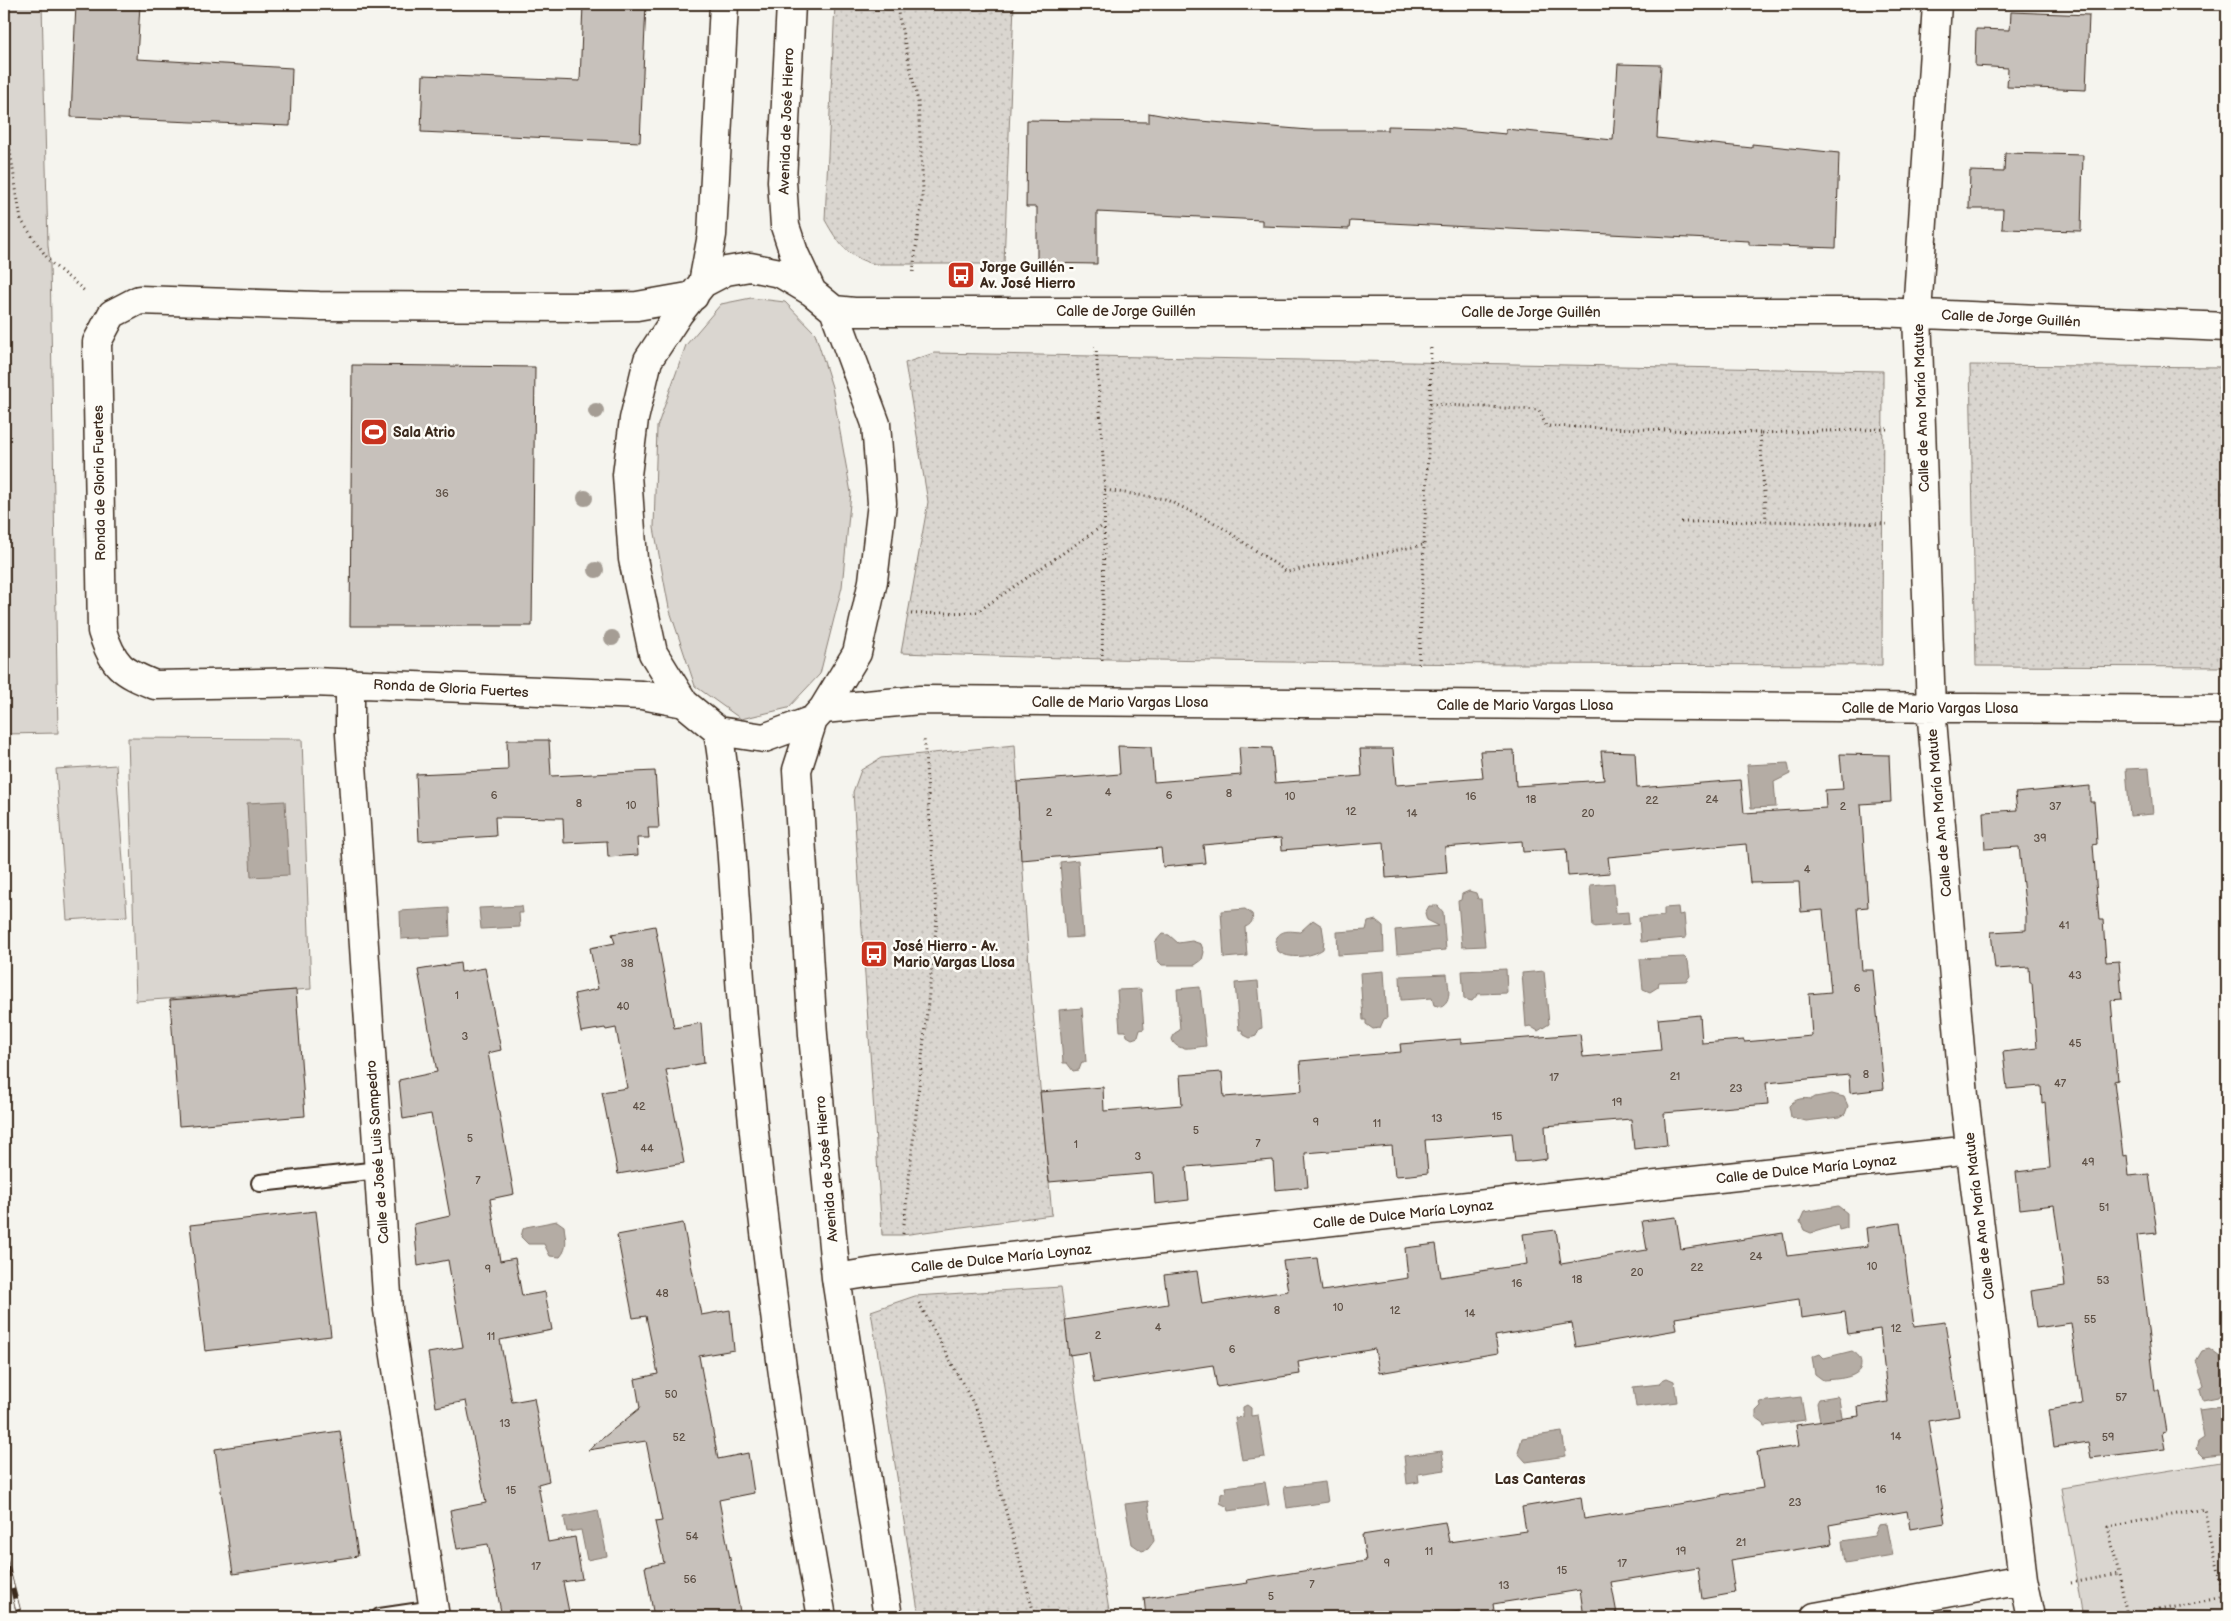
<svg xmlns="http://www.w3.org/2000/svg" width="2231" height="1621" font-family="'Balsamiq Sans',sans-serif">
	<defs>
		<pattern id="park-dots" width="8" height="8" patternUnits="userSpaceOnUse" patternTransform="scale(1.25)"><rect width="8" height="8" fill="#dad6d0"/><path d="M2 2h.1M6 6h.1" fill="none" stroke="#bcb8b2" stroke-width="1.8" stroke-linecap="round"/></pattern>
	</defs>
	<rect width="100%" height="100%" fill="#f5f4ee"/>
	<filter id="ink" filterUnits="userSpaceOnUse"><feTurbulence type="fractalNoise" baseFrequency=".02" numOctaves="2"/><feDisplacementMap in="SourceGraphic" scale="10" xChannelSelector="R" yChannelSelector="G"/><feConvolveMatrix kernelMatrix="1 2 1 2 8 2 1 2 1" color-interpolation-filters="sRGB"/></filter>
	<g filter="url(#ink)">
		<!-- green -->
		<path fill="#dad6d0" stroke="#8a8077" d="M4,4H42L48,246L50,262L58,733L4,734Z
			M751,298L785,302L815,333L832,387L851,493L842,587L820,674L788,708L741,719L695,686L669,608L654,528L657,427L686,345L721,304Z
			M128,738L302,739L311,989L136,1001Z
			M116,765L127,916L67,920L56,769Z
			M2227,1461V1617H2084L2061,1488Z"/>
		<!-- park -->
		<path fill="url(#park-dots)" stroke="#8a8077" d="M835,4H1014L1004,264H874C847,257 838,243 825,220Z
			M934,353L1883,371L1882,665C1555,664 1228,665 901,653L928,502L905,363Z
			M1970,365L2227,367V667L1976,666Z
			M1015,745L1030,981L1052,1215L902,1235H882L853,792L861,770L881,758Z
			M1061,1287L1090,1495L1110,1617H919L871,1311L915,1296Z"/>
		<!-- water -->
		<path fill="#b4aca4" stroke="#84786e" d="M1788,763L1790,774L1774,782L1776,807L1751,808L1747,765Z
			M2149,768L2153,814L2130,816L2126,769Z
			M285,801L289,875L251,877L247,803Z
			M1078,860L1083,937L1066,938L1060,862Z
			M1614,883L1616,913L1628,912L1629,924L1593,927L1590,885Z
			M1469,891L1476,893L1478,899H1481L1485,946L1462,947L1458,901L1461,900L1462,894Z
			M522,906L523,913H519L520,927L481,929L479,908Z
			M1429,906H1438L1443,912L1446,950L1397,954L1395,930L1439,926L1427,920L1425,913Z
			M1678,907L1679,915L1684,914L1686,938L1641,942L1639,918L1664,916V908Z
			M449,908L450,936L401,939L400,911Z
			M1245,909L1252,914C1254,920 1251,925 1245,927L1247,956L1224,958L1221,911Z
			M1313,920L1322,926L1324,939L1323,949C1312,957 1288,960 1278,951L1275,941C1280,929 1289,931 1300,932Z
			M1376,920L1383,926L1384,952L1338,955L1337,932L1366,930L1368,922Z
			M1162,934L1169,935L1178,943L1192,941L1201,944L1204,952L1202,960L1195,965H1162L1157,960L1155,942Z
			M1684,957L1688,961L1690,976L1686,981L1659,982L1658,987L1650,992L1643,989L1640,959Z
			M1506,969L1507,993L1478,994L1472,1001L1464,999L1462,971Z
			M1384,971L1387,1018L1384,1019L1380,1028L1373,1029L1366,1024V1020H1363L1360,973Z
			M1544,971L1549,1024L1538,1031L1530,1026L1526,1027L1522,973Z
			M1447,974C1448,985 1453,1002 1441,1007L1434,1005L1432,998L1401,1000L1400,976Z
			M1258,981L1262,1028L1259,1029L1256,1036L1250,1038L1244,1035L1242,1030H1239L1235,983Z
			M1200,987L1206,1046C1194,1047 1176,1053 1172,1039L1175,1033L1180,1030L1177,989Z
			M1141,989L1144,1029L1140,1030L1138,1037L1132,1039L1127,1036L1126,1031H1120L1117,990Z
			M1082,1008L1086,1062H1082L1079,1070L1073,1071L1067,1063H1063L1059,1010Z
			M1832,1094L1844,1097L1848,1106L1845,1114L1840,1117L1806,1121L1791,1117L1789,1106C1796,1098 1802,1098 1812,1099L1815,1097Z
			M1838,1206L1847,1213V1228L1839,1230L1838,1225L1811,1233L1804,1230L1800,1221L1804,1212Z
			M557,1221L564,1226C565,1237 569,1247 560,1257L550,1256L544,1244H528L521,1237L523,1229L526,1227Z
			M2209,1349L2220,1357L2224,1388L2218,1397L2203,1400L2200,1389L2204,1386L2196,1361L2202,1351Z
			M1852,1351C1857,1354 1861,1357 1861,1364C1861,1379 1835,1379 1823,1380L1815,1374L1812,1357L1820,1354L1824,1358Z
			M1667,1378L1674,1381L1677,1402L1636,1407L1633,1387L1660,1384L1662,1380Z
			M1837,1396L1839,1399L1846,1442L1824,1446L1817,1403L1819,1399Z
			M1801,1397L1805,1420L1764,1426L1763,1423L1756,1418V1411L1761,1406L1760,1402Z
			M1247,1405L1251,1408V1416L1258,1415L1265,1457L1242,1460L1235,1418L1243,1417V1407Z
			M2221,1407L2227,1439V1454L2204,1457L2196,1449L2198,1442L2204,1438L2199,1410Z
			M1562,1432L1566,1456L1526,1462L1518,1453L1522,1438Z
			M1442,1451L1445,1470L1418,1474L1419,1482L1407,1484L1404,1456Z
			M1265,1482L1269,1505L1229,1511L1228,1507L1220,1503L1221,1494L1226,1492L1225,1487Z
			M1325,1482L1328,1502L1287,1508L1284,1487Z
			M1148,1501L1154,1541L1148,1549L1142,1551L1132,1544L1125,1504Z
			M598,1510L607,1556L587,1560L581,1530L567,1532L564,1517Z
			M1887,1524L1893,1555L1845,1563L1842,1541L1874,1536L1879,1525Z"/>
		<!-- building -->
		<path fill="#c7c1bb" stroke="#3b2a1e" d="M76,4H140L137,59L292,68L290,126L71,117Z
			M583,4H646L640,142L421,132L423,75L580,81Z
			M2011,12L2089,15L2086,90L2007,87L2008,68L1975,66L1976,29L2010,30Z
			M1618,64L1661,65L1657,138L1752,148V144L1839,153L1836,248L1749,245V241L1350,221L1349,229L1262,226V220L1097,212V264L1037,263V207H1026L1027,120L1149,122V113L1188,120L1309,130H1388V126L1433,127L1506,134V129L1613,140Z
			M2005,153L2083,155L2081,231L2002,229L2003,209H1969L1970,171L2004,172Z
			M352,365L535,367L532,626H350Z
			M507,740H549L551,776L655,771L659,828H648L649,838H637L638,855L608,857L607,841L564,843L563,818L495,817L496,836L419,841L416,774L508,770Z
			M1118,746L1151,747L1154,782L1241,775L1239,747L1272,748L1275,783L1362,776L1360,749H1393L1396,785L1483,778L1480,751L1514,750L1516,786L1604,780L1601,751L1635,752L1637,788L1741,780L1744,813L1826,808L1825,790L1843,789L1840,754L1889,755L1891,802L1861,804L1868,907L1857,908L1862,970H1873L1884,1089L1850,1093L1849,1075L1766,1083L1768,1104L1664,1113L1667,1145L1651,1147L1634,1149L1631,1119L1545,1126L1547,1159L1531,1161L1515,1162L1512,1133L1425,1140L1428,1173L1411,1175L1395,1176L1392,1146L1305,1153L1308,1187L1275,1190L1273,1160L1186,1167L1189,1200L1155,1204L1153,1173L1049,1182L1040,1092L1103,1087L1104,1111L1182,1105L1180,1075L1222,1072L1224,1097L1302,1091L1300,1061L1401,1052L1400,1044L1461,1039V1043L1580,1034L1583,1057L1661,1050L1658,1019L1700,1015L1702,1043L1744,1040V1042L1812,1036L1809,994L1831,992L1823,910L1801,912L1799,882L1750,883L1746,844L1608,857L1610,873L1568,876L1566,849L1523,852L1522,841L1445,847L1447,873L1386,878L1384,842L1282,850L1281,838L1203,845L1205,863L1163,867L1161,848L1021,860L1017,782L1120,774Z
			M2090,786V802H2094L2096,823L2097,844L2093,845L2099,920H2103L2106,962L2119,961L2122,999L2111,1000L2118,1080L2114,1081L2123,1156L2127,1155L2129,1176L2149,1174L2157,1233L2137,1235L2155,1390H2159L2166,1432L2162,1433L2165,1449L2091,1458L2088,1442L2054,1447L2049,1410L2082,1404L2071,1323L2036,1328L2031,1291L2065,1286L2054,1205L2020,1209L2016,1172L2050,1168L2045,1102L2042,1103L2041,1086L2007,1089L2003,1052L2037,1048L2032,983H2030L2029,967L1995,969L1991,932L2026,930V913L2019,847L1985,849L1983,812L2017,810L2015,793Z
			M655,926L674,1028L701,1023L704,1063L666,1070L684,1163L618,1174L602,1092L627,1088L616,1028L606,1030L605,1028L581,1032L574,994L598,989L590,948L615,943L612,934Z
			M460,963L461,972L485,968L501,1050L488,1053L514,1194L490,1199L500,1261L515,1258L522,1296L545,1292L552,1330L500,1340L512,1402L534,1398L549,1481L538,1484L548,1542L575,1537L582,1579L563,1582L570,1617H502L488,1544L457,1549L450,1510L486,1503L466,1401L436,1407L428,1353L463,1347L448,1260L418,1266L414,1224L450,1216L431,1114L403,1119L399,1080L437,1072L418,970Z
			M296,990L305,1116L179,1126L170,1000Z
			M316,1211L331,1336L205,1351L190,1225Z
			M1676,1217L1681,1249L1783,1233L1787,1256L1868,1246L1866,1228L1900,1223L1914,1326L1945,1322L1959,1416L1928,1421L1945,1523L1910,1529L1907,1511L1829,1525L1832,1544L1730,1560L1735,1593L1702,1599L1698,1568L1611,1582L1617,1614L1599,1617H1584L1580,1590L1493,1604L1495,1617H1462L1460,1611L1417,1617H1146L1144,1598L1248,1583L1247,1580L1366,1561L1362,1535L1445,1522L1449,1542L1526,1531L1522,1507L1581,1497L1584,1519L1721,1497V1495L1763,1488L1757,1452L1799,1446L1796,1425L1859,1416L1858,1407L1888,1402L1880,1329L1848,1334L1845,1312L1801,1318L1799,1299L1675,1318L1677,1330L1576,1347L1572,1323L1495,1336L1498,1353L1379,1373L1375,1349L1298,1362L1300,1374L1217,1387L1213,1365L1094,1383L1089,1352L1069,1355L1065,1320L1168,1304L1164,1275L1197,1271L1202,1304L1288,1291L1283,1261L1317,1258L1322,1291L1408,1278L1405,1248L1436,1244L1441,1277L1527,1264L1523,1234L1556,1230L1561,1264L1647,1250L1642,1221Z
			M683,1223L701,1315L730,1310L734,1350L699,1356L718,1459L748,1453L754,1493L719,1500L741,1617H654L645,1567L664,1563L655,1522L662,1521L646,1441L588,1450L640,1408L635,1379L658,1374L646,1316L633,1318L617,1235Z
			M340,1431L358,1556L233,1574L215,1449Z"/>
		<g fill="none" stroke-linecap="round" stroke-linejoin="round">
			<!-- service casing -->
			<g stroke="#3b2a1e" stroke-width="20">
				<path id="service" d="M260,1183L379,1170
					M380,1617L434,1609"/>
			</g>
			<!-- minor casing -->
			<g stroke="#3b2a1e" stroke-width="31">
				<path id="minor" d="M791,4L782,181L785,226L794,253L812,292
					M1937,4L1917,314L1931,708L1964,1096L2023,1579L2031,1617
					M750,267L780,273L812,292L834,310L876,424L882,503L873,581L857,653L823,709L813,720L764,738L718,731L684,703L653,653L633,559L627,475L634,419L648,360L679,313L703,283L726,271Z
					M703,283L712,235L724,4
					M834,310L854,312H1877L2227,327
					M350,683V734L388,1310L435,1617
					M684,703L642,695L312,682L155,685C122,672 113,666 102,631L97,342L112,314L139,300L319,306L590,307L637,306L694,296
					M823,709L920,700L2227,710
					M813,720L797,770L813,1035L836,1278L888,1617
					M718,731C734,830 735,931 744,1030C762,1227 786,1424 822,1617
					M836,1278L874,1272L1971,1150
					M1815,1617L2023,1579"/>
			</g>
			<!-- path -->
			<path stroke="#3b2a1e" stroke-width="3" stroke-dasharray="1 4" stroke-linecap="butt" d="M896,4L918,102L923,189L913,272
				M4,35L7,132L21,220L50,262L86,292
				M1096,346L1105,490
				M1430,404L1431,347
				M1887,429L1760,433L1766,521L1888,524
				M1681,522L1766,521
				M911,614L977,612L1104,525
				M1102,660L1105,490L1165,499L1217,524L1287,572L1423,545
				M1419,664L1430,404L1539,410L1546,426L1760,433
				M903,1234L937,919L924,739
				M919,1303L979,1414L1035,1617
				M2071,1583L2119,1574L2127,1616L2225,1598L2204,1509L2108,1527L2119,1574"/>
			<!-- service -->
			<use href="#service" stroke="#fdfcf7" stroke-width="16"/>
			<!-- minor -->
			<use href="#minor" stroke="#fdfcf7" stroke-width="28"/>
			<!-- rail casing -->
			<g stroke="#3b2a1e" stroke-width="5.5">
				<path id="rail" d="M4,1556L20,1617"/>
			</g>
			<!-- rail -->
			<use href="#rail" stroke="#fdfcf7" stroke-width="4" stroke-dasharray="11" stroke-linecap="butt"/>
		</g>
		<!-- trees -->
		<g fill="#a59d94">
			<circle cx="596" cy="411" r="8"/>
			<circle cx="585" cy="498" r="8"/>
			<circle cx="596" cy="570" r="8"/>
			<circle cx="612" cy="638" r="8"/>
		</g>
	</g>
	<!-- icons -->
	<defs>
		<g id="bus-square" transform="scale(1.4375)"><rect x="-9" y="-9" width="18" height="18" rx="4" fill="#c8321e" stroke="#fdfcf7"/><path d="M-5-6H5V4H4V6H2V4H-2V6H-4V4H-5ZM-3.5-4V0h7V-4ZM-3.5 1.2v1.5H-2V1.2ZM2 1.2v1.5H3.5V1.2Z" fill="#fff"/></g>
		<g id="stadium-square" transform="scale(1.4375)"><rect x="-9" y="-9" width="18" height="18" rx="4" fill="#c8321e" stroke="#fdfcf7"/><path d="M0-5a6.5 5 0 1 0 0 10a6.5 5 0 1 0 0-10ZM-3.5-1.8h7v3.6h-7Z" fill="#fff"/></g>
	</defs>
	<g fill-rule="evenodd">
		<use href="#bus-square" x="961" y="275"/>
		<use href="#stadium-square" x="374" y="432"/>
		<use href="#bus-square" x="874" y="954"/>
	</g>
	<g text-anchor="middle" stroke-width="5" stroke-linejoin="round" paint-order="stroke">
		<!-- number labels -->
		<g font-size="11" fill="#5e5045">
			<text x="442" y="497">36</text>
			<text x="1108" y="796">4</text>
			<text x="1229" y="797">8</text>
			<text x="494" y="799">6</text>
			<text x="1169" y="799">6</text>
			<text x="1290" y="800">10</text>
			<text x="1471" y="800">16</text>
			<text x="1531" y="803">18</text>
			<text x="1712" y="803">24</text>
			<text x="1652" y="804">22</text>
			<text x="579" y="807">8</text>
			<text x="631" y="809">10</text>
			<text x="1843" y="810">2</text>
			<text x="2055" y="810">37</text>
			<text x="1351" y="815">12</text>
			<text x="1049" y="816">2</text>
			<text x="1412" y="817">14</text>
			<text x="1588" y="817">20</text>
			<text x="2040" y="842">39</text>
			<text x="1807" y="873">4</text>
			<text x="2064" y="929">41</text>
			<text x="627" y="967">38</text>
			<text x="2075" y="979">43</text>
			<text x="1857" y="992">6</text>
			<text x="457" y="999">1</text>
			<text x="623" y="1010">40</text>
			<text x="465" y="1040">3</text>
			<text x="2075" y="1047">45</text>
			<text x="1866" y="1078">8</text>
			<text x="1675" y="1080">21</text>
			<text x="1554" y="1081">17</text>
			<text x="2060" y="1087">47</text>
			<text x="1736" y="1092">23</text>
			<text x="1617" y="1106">19</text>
			<text x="639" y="1110">42</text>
			<text x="1497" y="1120">15</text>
			<text x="1437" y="1122">13</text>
			<text x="1316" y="1126">9</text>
			<text x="1377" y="1127">11</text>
			<text x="1196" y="1134">5</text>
			<text x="470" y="1142">5</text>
			<text x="1258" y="1147">7</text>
			<text x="1076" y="1148">1</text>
			<text x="647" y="1152">44</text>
			<text x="1138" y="1160">3</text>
			<text x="2088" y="1166">49</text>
			<text x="478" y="1184">7</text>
			<text x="2104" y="1211">51</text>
			<text x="1756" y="1260">24</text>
			<text x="1872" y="1270">10</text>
			<text x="1697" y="1271">22</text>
			<text x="488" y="1273">9</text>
			<text x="1637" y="1276">20</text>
			<text x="1577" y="1283">18</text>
			<text x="2103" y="1284">53</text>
			<text x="1517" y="1287">16</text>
			<text x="662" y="1297">48</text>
			<text x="1338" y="1311">10</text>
			<text x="1277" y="1314">8</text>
			<text x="1395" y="1314">12</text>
			<text x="1470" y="1317">14</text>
			<text x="2090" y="1323">55</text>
			<text x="1158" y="1331">4</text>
			<text x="1896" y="1332">12</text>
			<text x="1098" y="1339">2</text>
			<text x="491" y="1340">11</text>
			<text x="1232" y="1353">6</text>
			<text x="671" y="1398">50</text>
			<text x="2121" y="1401">57</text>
			<text x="505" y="1427">13</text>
			<text x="1896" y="1440">14</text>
			<text x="679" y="1441">52</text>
			<text x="2108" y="1441">59</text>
			<text x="1881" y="1493">16</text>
			<text x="511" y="1494">15</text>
			<text x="1795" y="1506">23</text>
			<text x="692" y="1540">54</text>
			<text x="1741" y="1546">21</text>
			<text x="1429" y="1555">11</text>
			<text x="1681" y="1555">19</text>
			<text x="1387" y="1567">9</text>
			<text x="1622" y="1567">17</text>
			<text x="536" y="1570">17</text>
			<text x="1562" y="1574">15</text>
			<text x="690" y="1583">56</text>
			<text x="1312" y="1588">7</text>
			<text x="1504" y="1589">13</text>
			<text x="1271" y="1600">5</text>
		</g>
		<!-- street labels -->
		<g font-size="14" fill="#3b2a1e" stroke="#fdfcf7">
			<text transform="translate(786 121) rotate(-88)" y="5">Avenida de José Hierro</text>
			<text x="1126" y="316">Calle de Jorge Guillén</text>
			<text x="1531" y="317">Calle de Jorge Guillén</text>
			<text transform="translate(2011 318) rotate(3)" y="5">Calle de Jorge Guillén</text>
			<text transform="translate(1921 408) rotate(-92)" y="5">Calle de Ana María Matute</text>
			<text transform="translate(99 483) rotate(-91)" y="5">Ronda de Gloria Fuertes</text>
			<text transform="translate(451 688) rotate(3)" y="5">Ronda de Gloria Fuertes</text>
			<text x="1120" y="707">Calle de Mario Vargas Llosa</text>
			<text x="1525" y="710">Calle de Mario Vargas Llosa</text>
			<text x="1930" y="713">Calle de Mario Vargas Llosa</text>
			<text transform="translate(1939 813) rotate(-95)" y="5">Calle de Ana María Matute</text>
			<text transform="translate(377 1152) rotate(-94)" y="5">Calle de José Luis Sampedro</text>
			<text transform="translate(826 1169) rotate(-95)" y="5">Avenida de José Hierro</text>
			<text transform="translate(1806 1169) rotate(-6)" y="5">Calle de Dulce María Loynaz</text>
			<text transform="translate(1403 1214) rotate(-6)" y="5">Calle de Dulce María Loynaz</text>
			<text transform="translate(1979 1216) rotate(-97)" y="5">Calle de Ana María Matute</text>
			<text transform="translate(1001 1258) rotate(-6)" y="5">Calle de Dulce María Loynaz</text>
		</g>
		<!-- poi labels -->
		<g font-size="14" font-weight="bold" fill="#3b2a1e" stroke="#fdfcf7" text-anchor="start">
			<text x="980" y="272">Jorge Guillén -<tspan x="980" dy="16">Av. José Hierro</tspan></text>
			<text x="393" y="437">Sala Atrio</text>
			<text x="893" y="951">José Hierro - Av.<tspan x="893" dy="16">Mario Vargas Llosa</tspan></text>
		</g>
		<!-- neighbourhood labels -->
		<g font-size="15" font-weight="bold" fill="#3b2a1e" stroke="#fdfcf7">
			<text x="1540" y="1484">Las Canteras</text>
		</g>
	</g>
	<!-- margin -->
	<rect width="2231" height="1621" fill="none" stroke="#fdfcf7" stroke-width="20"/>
	<rect x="10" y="10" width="2211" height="1601" fill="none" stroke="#3b2a1e" stroke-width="2" filter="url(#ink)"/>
</svg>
